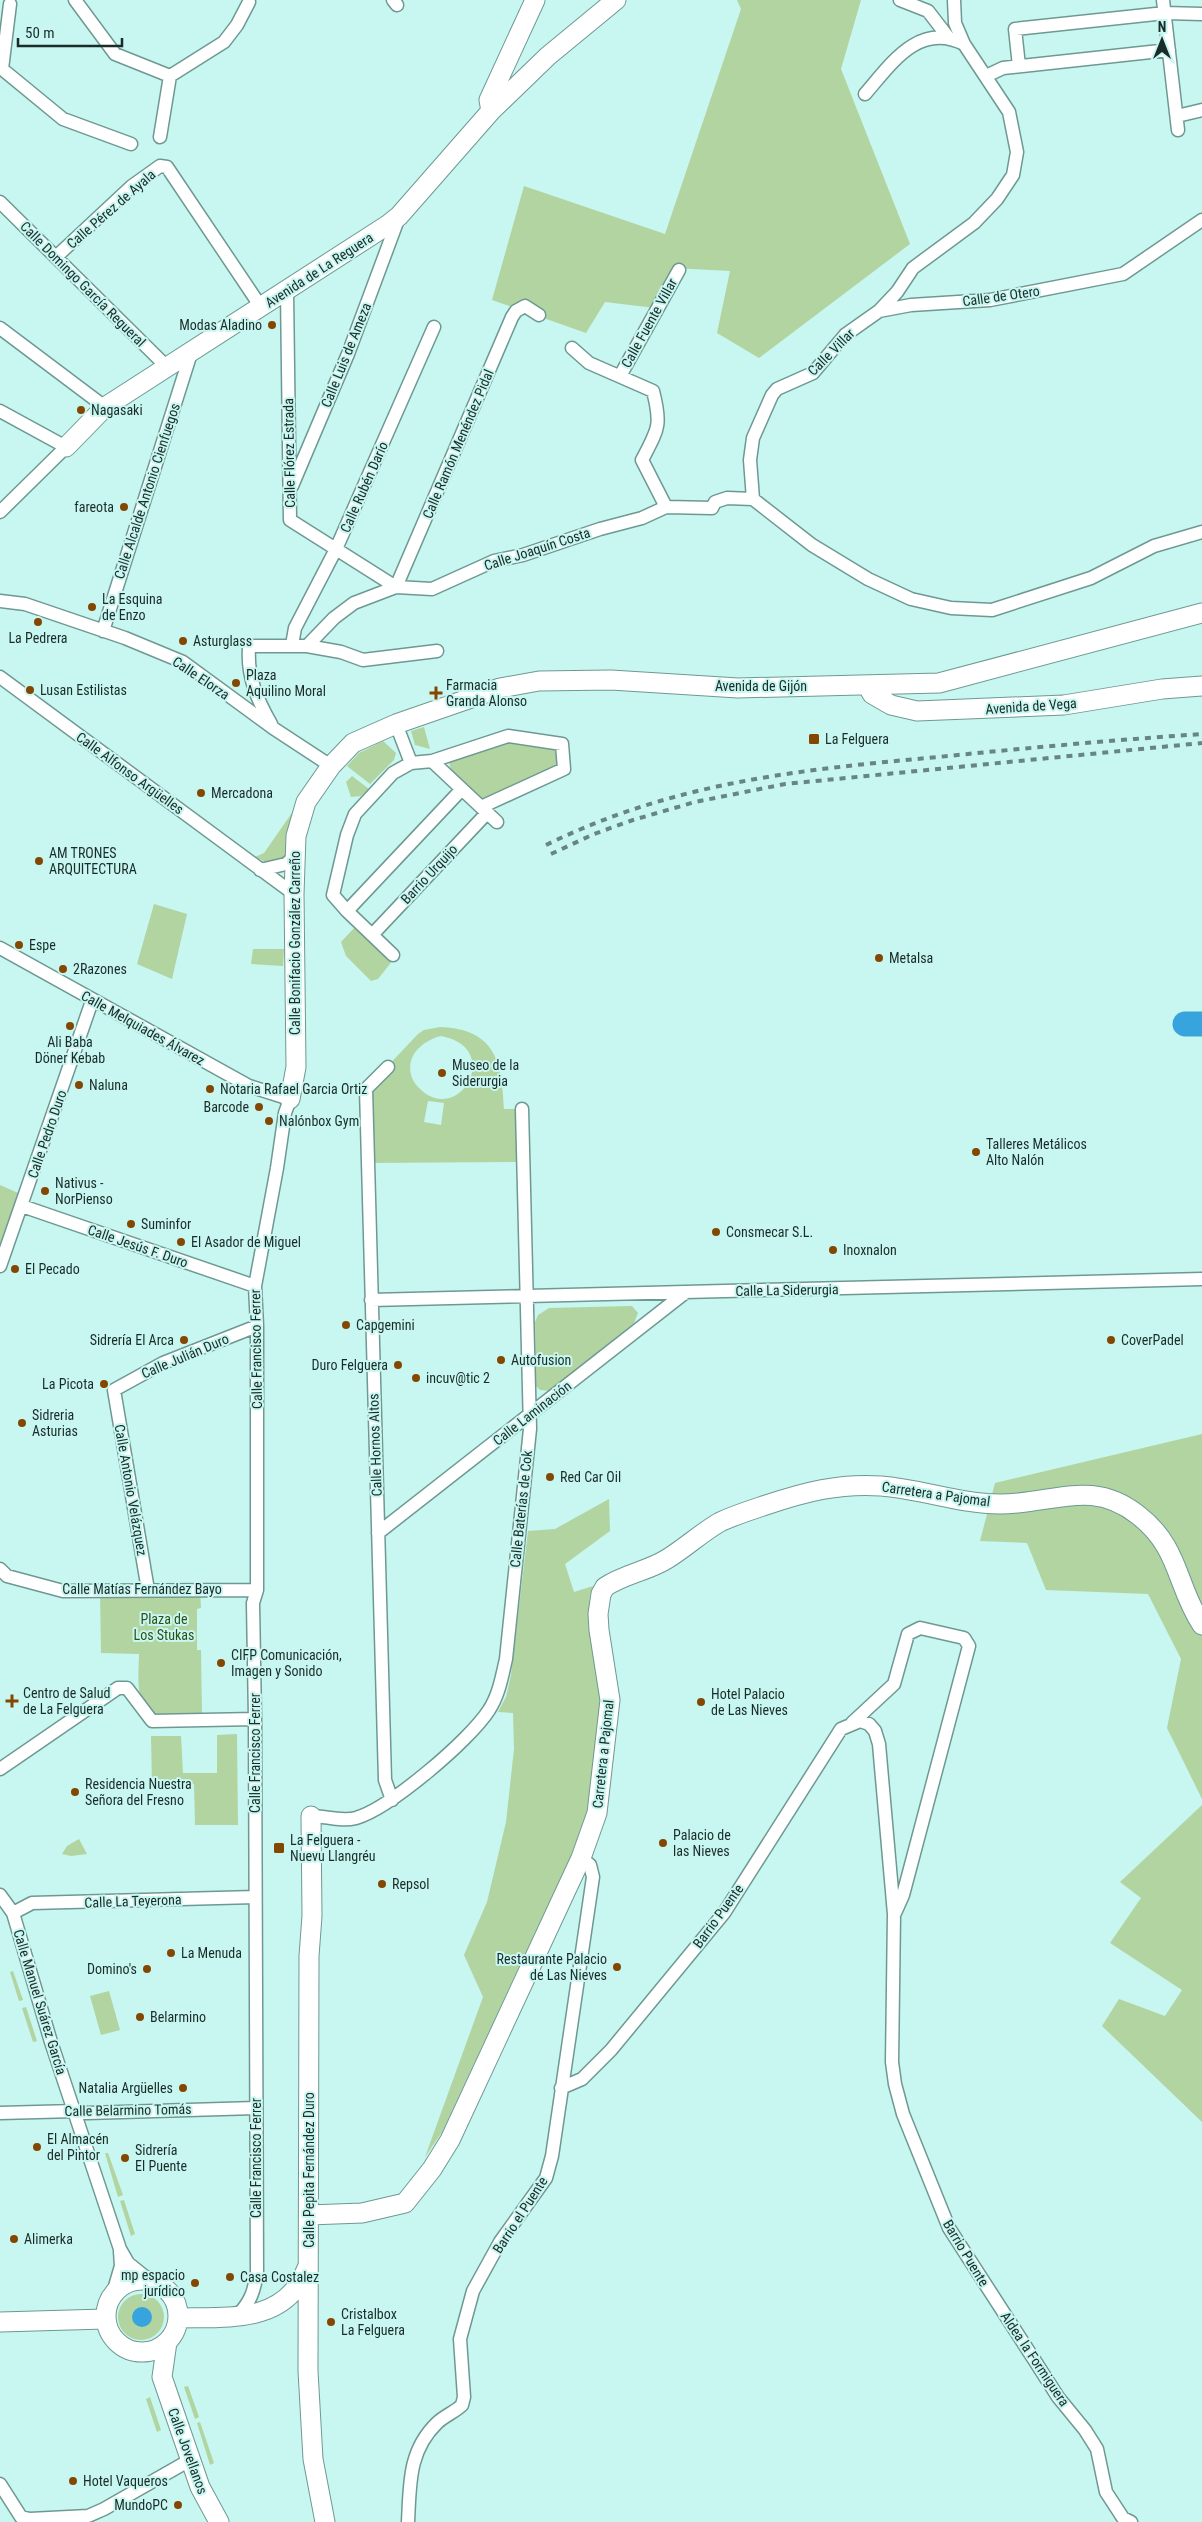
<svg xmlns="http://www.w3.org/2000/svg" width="1202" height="2522" font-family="'Roboto Condensed',sans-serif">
	<rect width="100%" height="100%" fill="#c8f6f0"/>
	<!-- green -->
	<path fill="#b2d4a1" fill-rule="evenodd" d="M737,0H861L841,69L910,244L759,358L717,333L730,271L672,268L655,308L605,302L586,333L492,300L524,186L665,234L741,9Z
		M424,727L430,749L415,745L411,731Z
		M509,739L558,746L559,767L483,800L451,771L449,761Z
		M383,741L396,753L394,760L370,784L347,766L359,753Z
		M352,776L369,789L361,796L351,797L346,782Z
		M296,807L284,859L268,863L255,857L264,853Z
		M154,904L187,914L172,979L137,964Z
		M356,926L393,960L378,979L371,981L346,956L341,942Z
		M253,949H284L283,966L251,964Z
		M440,1027C495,1029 502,1061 504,1109H522L523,1162L367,1163L366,1089L418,1034L424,1030ZM441,1036C501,1047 464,1118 426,1094C421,1090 416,1086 413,1080C403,1058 421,1041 441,1036ZM428,1101L444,1103L441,1125L424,1122Z
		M0,1185L25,1196L0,1266Z
		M632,1306L638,1313L634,1323L550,1391L540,1390L536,1386L535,1322L538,1315L549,1308Z
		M1202,1434V1799L1167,1728L1181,1659L1148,1594L1046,1590L1027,1543L980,1541L995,1483Z
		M609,1499L610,1531L565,1564L574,1592L593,1586L590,1595L588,1624L601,1702L587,1811L571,1856L442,2132L425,2157L483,1997L464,1955L487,1902L506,1822L514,1749L513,1713L498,1712L506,1697L511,1675L528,1531L555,1529Z
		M200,1590L201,1608L197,1609V1650H201L202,1715C188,1715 171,1719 158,1716C133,1712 139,1672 139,1654L101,1653L100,1591Z
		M237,1734L238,1825H195L194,1784L152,1786L151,1736H181L183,1773H217V1735Z
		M1202,1805V2122L1102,2026L1119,1999L1165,2016L1182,1990L1110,1943L1141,1898L1120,1882Z
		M79,1839L87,1854L71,1856L62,1854L67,1846Z
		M13,1971L23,2000L19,2001L10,1972Z
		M109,1991L120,2030L101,2035L90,1996Z
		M26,2007L37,2041L33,2042L22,2008Z
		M105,2153H108L123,2195L118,2197Z
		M124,2200L135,2234L131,2236L120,2201Z
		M118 2317a23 23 0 1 1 46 0a23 23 0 1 1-46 0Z
		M188,2386L199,2417L195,2419L184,2387Z
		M150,2397L161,2430L157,2432L146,2399Z
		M200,2422L214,2463L210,2465L197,2423Z"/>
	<!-- water -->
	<path fill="#37a4de" d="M132 2317a10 10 0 1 1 20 0a10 10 0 1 1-20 0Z"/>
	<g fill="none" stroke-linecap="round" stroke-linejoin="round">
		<!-- river -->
		<path stroke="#37a4de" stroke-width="25" d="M1185,1024H1202"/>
		<!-- street casing -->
		<g stroke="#6e9993" stroke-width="15">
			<path id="street" d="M75,0L115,54L170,76L224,42L237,25L249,2
				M393,0L397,5
				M900,0L928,11L948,37
				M1163,0L1178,130
				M10,4L2,69L63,119L131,144
				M1019,66L1015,29L1165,13L1202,14
				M986,76L1003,68L1169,50
				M865,94C891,64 919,21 964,44
				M1177,116L1202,110
				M160,137L170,76
				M0,202L166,366
				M57,256L132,186L160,166L167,167L261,307
				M287,291L290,520L396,587
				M879,311L911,305L990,300L1123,274L1202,220
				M0,328L105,407
				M572,348L589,363L653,391C662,426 658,429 642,460L666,507
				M620,376L679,270
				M0,411L66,447L0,512
				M292,486L348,354L399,217
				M753,499L750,460L753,438L772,395L777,389L813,373L845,335L879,311L897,292L913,268L974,223L997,199L1013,175L1017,152L1009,112L964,44L955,23L954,0
				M753,499L812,545L868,579L911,599L951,608L992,610L1091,578L1154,546L1202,532
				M396,587L512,317L516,311L525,306L539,315
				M0,601L25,604L125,638L183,662L273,728L331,766
				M103,631L192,350
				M292,645L295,628L336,549L434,327
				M307,646L334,618L354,603L396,587L432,589L494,561L523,555L600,529L642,518L666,507L712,508L715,502L727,498L753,499
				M0,677L294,894
				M271,724C257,699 247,677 249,648L251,646H307L341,652L363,660L437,651
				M396,724L411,763
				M432,761L497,822
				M260,870L286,864L294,857
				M347,911L462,789
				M372,935L487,813
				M0,948L249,1086L290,1099L285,1113L277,1168L255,1286L257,1326V1590L253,1603L255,1719L257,2273C254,2291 251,2301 238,2315
				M393,955L347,911L333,895L347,835L355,814L393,773L411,763L432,761L508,736L562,744L564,769L481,807
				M388,1067L366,1089L385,1780L392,1800
				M22,1206L255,1286
				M0,1266L92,1001
				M371,1300L1202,1279
				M378,1533L686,1292
				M0,1569L7,1576L63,1591L257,1590
				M148,1590L114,1390L163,1363L257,1326
				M852,1723L894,1684L908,1634L920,1628L964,1638L969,1646L903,1895L895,1913
				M0,1769L118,1688H127L152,1721L255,1719
				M311,1816C326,1816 341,1822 356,1818C390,1808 470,1740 489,1710C499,1695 502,1676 506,1659L530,1429L522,1109
				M0,1895L13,1913L51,2042L120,2249L128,2263L149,2280
				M13,1913L32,1903L255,1897
				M561,2088L582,2079L611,2050L724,1913L841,1729L860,1721L869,1724L875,1731L879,1744L894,1914L892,2062L895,2084L903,2114L949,2228L1035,2361L1058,2397L1085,2430L1097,2449L1106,2492L1123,2518L1131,2522
				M0,2113L75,2111L87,2113L256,2108
				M113,2293L121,2266L120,2251
				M0,2484L21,2517L30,2519L88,2516L104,2509L190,2460
				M408,2522C410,2485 408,2451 437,2423C444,2416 455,2412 462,2405L464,2397L460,2339L473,2291L500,2242L546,2178L552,2156L593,1877L590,1865L581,1858"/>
		</g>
		<!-- secondary casing -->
		<g stroke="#6e9993" stroke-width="21">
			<path id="secondary" d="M491,111L489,100L535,0
				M66,447L105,407L389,224L399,216L491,111L548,56L616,0
				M867,685L872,694L891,705L917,711L1064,705L1162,689L1202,686
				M290,1099L296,1067L294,894L296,836L306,802L331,766L353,743L396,724L500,688L539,681L611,680L738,688L939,683L1202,613
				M311,1816L312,1916L309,1956L308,2371L313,2459L325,2522
				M309,2215L362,2213L405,2203L432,2169L450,2140L581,1858L597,1813L610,1700L599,1630L598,1614L601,1594L605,1587C624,1574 648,1571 667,1559C685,1548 701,1533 720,1522C735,1515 751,1510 766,1505C805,1492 839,1483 881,1486C921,1489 960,1504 1000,1504C1054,1504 1091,1478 1138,1515C1180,1547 1176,1586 1202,1625
				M106 2316a36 36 0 1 1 72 0a36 36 0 1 1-72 0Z
				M178,2318C228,2317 286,2324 307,2268
				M0,2322L105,2319
				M167,2342L162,2377L200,2487L219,2522"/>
		</g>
		<!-- street -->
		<use href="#street" stroke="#fff" stroke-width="12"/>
		<!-- secondary -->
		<use href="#secondary" stroke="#fff" stroke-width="19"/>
		<!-- rail -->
		<path stroke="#678581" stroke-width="4" stroke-dasharray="6 6" stroke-linecap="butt" d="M546,845C675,782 798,770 938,757C1026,748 1114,740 1202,734
			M551,854L594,834L633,820L695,802L785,784L1202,743"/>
	</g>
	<!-- markers -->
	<g fill="#834701" stroke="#c8f6f0" stroke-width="2">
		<circle cx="272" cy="325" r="5"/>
		<circle cx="81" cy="410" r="5"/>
		<circle cx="124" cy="507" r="5"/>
		<circle cx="92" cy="607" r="5"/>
		<circle cx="38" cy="622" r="5"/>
		<circle cx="183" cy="641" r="5"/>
		<circle cx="236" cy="683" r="5"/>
		<circle cx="30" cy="690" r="5"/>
		<path d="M433.5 685.5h5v5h5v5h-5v5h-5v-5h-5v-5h5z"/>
		<rect x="808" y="733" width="12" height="12" rx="2.5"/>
		<circle cx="201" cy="793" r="5"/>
		<circle cx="39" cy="861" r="5"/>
		<circle cx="19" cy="945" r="5"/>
		<circle cx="879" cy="958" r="5"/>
		<circle cx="63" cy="969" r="5"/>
		<circle cx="70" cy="1026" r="5"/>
		<circle cx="442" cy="1073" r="5"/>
		<circle cx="79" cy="1085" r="5"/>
		<circle cx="210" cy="1089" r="5"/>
		<circle cx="259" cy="1107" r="5"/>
		<circle cx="269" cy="1121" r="5"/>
		<circle cx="976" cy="1152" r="5"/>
		<circle cx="45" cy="1191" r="5"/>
		<circle cx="131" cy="1224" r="5"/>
		<circle cx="716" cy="1232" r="5"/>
		<circle cx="181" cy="1242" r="5"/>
		<circle cx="833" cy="1250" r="5"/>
		<circle cx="15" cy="1269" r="5"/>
		<circle cx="346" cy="1325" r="5"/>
		<circle cx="184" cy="1340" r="5"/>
		<circle cx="1111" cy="1340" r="5"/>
		<circle cx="501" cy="1360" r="5"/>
		<circle cx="398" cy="1365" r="5"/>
		<circle cx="416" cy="1378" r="5"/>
		<circle cx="104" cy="1384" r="5"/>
		<circle cx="22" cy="1423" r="5"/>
		<circle cx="550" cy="1477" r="5"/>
		<circle cx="221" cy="1663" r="5"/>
		<path d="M9.5 1693.5h5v5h5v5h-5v5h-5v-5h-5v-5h5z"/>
		<circle cx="701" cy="1702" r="5"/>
		<circle cx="75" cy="1792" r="5"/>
		<circle cx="663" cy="1843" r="5"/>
		<rect x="273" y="1842" width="12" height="12" rx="2.5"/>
		<circle cx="382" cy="1884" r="5"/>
		<circle cx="171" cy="1953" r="5"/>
		<circle cx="617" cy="1967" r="5"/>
		<circle cx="147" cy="1969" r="5"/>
		<circle cx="140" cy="2017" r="5"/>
		<circle cx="183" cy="2088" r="5"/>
		<circle cx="37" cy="2147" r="5"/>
		<circle cx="125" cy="2158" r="5"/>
		<circle cx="14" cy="2239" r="5"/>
		<circle cx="230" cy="2277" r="5"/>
		<circle cx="195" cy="2283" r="5"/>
		<circle cx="331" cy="2322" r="5"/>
		<circle cx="73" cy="2481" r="5"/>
		<circle cx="178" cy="2505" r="5"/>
	</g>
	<g text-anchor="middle" stroke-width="4" stroke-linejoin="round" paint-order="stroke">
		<!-- street labels -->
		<g font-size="14" fill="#1a2c29" stroke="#c8f6f0">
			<text transform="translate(111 209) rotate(-41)" y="5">Calle Pérez de Ayala</text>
			<text transform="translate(319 270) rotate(-33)" y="5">Avenida de La Reguera</text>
			<text transform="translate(83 284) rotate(45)" y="5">Calle Domingo García Regueral</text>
			<text transform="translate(1001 296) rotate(-8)" y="5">Calle de Otero</text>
			<text transform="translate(649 323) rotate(-61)" y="5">Calle Fuente Villar</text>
			<text transform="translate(831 352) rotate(-45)" y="5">Calle Villar</text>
			<text transform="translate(346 355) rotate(-68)" y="5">Calle Luis de Ameza</text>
			<text transform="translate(458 444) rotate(-67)" y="5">Calle Ramón Menéndez Pidal</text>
			<text transform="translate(289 453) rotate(-91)" y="5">Calle Flórez Estrada</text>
			<text transform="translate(364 487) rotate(-66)" y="5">Calle Rubén Darío</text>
			<text transform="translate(147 491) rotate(-72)" y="5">Calle Alcalde Antonio Cienfuegos</text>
			<text transform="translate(537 549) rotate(-18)" y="5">Calle Joaquín Costa</text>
			<text transform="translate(201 678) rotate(34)" y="5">Calle Elorza</text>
			<text x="761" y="691">Avenida de Gijón</text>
			<text transform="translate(1031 706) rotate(-4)" y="5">Avenida de Vega</text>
			<text transform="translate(130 773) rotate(36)" y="5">Calle Alfonso Argüelles</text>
			<text transform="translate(429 874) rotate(-47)" y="5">Barrio Urquijo</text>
			<text transform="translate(295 943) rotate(-90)" y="5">Calle Bonifacio González Carreño</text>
			<text transform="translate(143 1028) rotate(29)" y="5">Calle Melquiades Álvarez</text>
			<text transform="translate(47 1134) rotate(-71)" y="5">Calle Pedro Duro</text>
			<text transform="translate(138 1246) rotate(19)" y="5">Calle Jesús F. Duro</text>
			<text transform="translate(787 1290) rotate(-1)" y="5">Calle La Siderurgia</text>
			<text transform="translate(256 1349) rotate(-91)" y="5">Calle Francisco Ferrer</text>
			<text transform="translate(185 1356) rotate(-23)" y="5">Calle Julián Duro</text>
			<text transform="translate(532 1413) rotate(-38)" y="5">Calle Laminación</text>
			<text transform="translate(375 1445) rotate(-92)" y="5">Calle Hornos Altos</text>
			<text transform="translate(131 1490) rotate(80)" y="5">Calle Antonio Velázquez</text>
			<text transform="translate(936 1494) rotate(8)" y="5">Carretera a Pajomal</text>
			<text transform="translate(521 1509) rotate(-84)" y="5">Calle Baterías de Cok</text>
			<text x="142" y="1594">Calle Matías Fernández Bayo</text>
			<text transform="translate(255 1753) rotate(-90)" y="5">Calle Francisco Ferrer</text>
			<text transform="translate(603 1754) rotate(-84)" y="5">Carretera a Pajomal</text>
			<text transform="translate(133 1901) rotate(-2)" y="5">Calle La Teyerona</text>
			<text transform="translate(718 1916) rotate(-54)" y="5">Barrio Puente</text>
			<text transform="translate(40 2002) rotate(73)" y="5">Calle Manuel Suárez García</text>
			<text transform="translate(128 2110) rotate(-1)" y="5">Calle Belarmino Tomás</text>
			<text transform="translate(256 2158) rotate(-90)" y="5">Calle Francisco Ferrer</text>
			<text transform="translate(309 2170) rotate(-90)" y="5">Calle Pepita Fernández Duro</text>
			<text transform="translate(520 2215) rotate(-57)" y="5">Barrio el Puente</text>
			<text transform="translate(966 2253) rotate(59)" y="5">Barrio Puente</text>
			<text transform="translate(1035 2359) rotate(56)" y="5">Aldea la Formiguera</text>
			<text transform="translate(188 2451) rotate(70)" y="5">Calle Jovellanos</text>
		</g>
		<!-- poi labels -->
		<g font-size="14" fill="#1a2c29" stroke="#c8f6f0" text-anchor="start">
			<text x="262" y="330" text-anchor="end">Modas Aladino</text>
			<text x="91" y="415">Nagasaki</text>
			<text x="114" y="512" text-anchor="end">fareota</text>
			<text x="102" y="604">La Esquina<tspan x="102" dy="16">de Enzo</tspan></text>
			<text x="38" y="643" text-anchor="middle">La Pedrera</text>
			<text x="193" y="646">Asturglass</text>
			<text x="246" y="680">Plaza<tspan x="246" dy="16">Aquilino Moral</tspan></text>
			<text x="446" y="690">Farmacia<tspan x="446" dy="16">Granda Alonso</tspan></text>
			<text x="40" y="695">Lusan Estilistas</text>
			<text x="825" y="744">La Felguera</text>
			<text x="211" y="798">Mercadona</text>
			<text x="49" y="858">AM TRONES<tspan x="49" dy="16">ARQUITECTURA</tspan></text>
			<text x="29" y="950">Espe</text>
			<text x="889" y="963">Metalsa</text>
			<text x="73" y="974">2Razones</text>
			<text x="70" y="1047" text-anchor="middle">Ali Baba<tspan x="70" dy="16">Döner Kebab</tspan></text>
			<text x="452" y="1070">Museo de la<tspan x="452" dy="16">Siderurgia</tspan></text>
			<text x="89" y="1090">Naluna</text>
			<text x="220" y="1094">Notaria Rafael Garcia Ortiz</text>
			<text x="249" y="1112" text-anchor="end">Barcode</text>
			<text x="279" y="1126">Nalónbox Gym</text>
			<text x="986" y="1149">Talleres Metálicos<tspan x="986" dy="16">Alto Nalón</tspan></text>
			<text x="55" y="1188">Nativus -<tspan x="55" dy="16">NorPienso</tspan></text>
			<text x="141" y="1229">Suminfor</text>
			<text x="726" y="1237">Consmecar S.L.</text>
			<text x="191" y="1247">El Asador de Miguel</text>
			<text x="843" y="1255">Inoxnalon</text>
			<text x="25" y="1274">El Pecado</text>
			<text x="356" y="1330">Capgemini</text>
			<text x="174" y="1345" text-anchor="end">Sidrería El Arca</text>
			<text x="1121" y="1345">CoverPadel</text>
			<text x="511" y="1365">Autofusion</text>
			<text x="388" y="1370" text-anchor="end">Duro Felguera</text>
			<text x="426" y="1383">incuv@tic 2</text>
			<text x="94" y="1389" text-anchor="end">La Picota</text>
			<text x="32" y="1420">Sidreria<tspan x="32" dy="16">Asturias</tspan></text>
			<text x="560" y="1482">Red Car Oil</text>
			<text x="231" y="1660">CIFP Comunicación,<tspan x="231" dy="16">Imagen y Sonido</tspan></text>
			<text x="23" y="1698">Centro de Salud<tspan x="23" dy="16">de La Felguera</tspan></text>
			<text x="711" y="1699">Hotel Palacio<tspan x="711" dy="16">de Las Nieves</tspan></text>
			<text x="85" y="1789">Residencia Nuestra<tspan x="85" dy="16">Señora del Fresno</tspan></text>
			<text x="673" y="1840">Palacio de<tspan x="673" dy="16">las Nieves</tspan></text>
			<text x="290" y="1845">La Felguera -<tspan x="290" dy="16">Nuevu Llangréu</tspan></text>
			<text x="392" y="1889">Repsol</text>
			<text x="181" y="1958">La Menuda</text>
			<text x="607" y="1964" text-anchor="end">Restaurante Palacio<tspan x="607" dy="16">de Las Nieves</tspan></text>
			<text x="137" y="1974" text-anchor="end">Domino's</text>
			<text x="150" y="2022">Belarmino</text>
			<text x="173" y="2093" text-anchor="end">Natalia Argüelles</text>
			<text x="47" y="2144">El Almacén<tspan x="47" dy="16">del Pintor</tspan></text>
			<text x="135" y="2155">Sidrería<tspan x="135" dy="16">El Puente</tspan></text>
			<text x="24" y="2244">Alimerka</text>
			<text x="185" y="2280" text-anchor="end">mp espacio<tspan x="185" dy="16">jurídico</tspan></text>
			<text x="240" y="2282">Casa Costalez</text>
			<text x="341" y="2319">Cristalbox<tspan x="341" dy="16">La Felguera</tspan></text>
			<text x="83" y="2486">Hotel Vaqueros</text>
			<text x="168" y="2510" text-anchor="end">MundoPC</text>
		</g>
		<!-- park labels -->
		<g font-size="14" fill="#2d5016" stroke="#c8f6f0">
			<text x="164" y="1624">Plaza de<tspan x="164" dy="16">Los Stukas</tspan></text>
		</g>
	</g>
	<!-- north arrow -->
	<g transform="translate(1162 40)" stroke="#c8f6f0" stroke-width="4" paint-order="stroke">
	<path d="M0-4L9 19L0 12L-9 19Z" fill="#1a2c29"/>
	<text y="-8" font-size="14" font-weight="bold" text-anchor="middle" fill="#1a2c29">N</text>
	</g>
	<!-- scale -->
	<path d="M18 38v8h104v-8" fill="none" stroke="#1a2c29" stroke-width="2.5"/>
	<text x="25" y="38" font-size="15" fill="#1a2c29" stroke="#c8f6f0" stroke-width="4" paint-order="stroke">50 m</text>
</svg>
